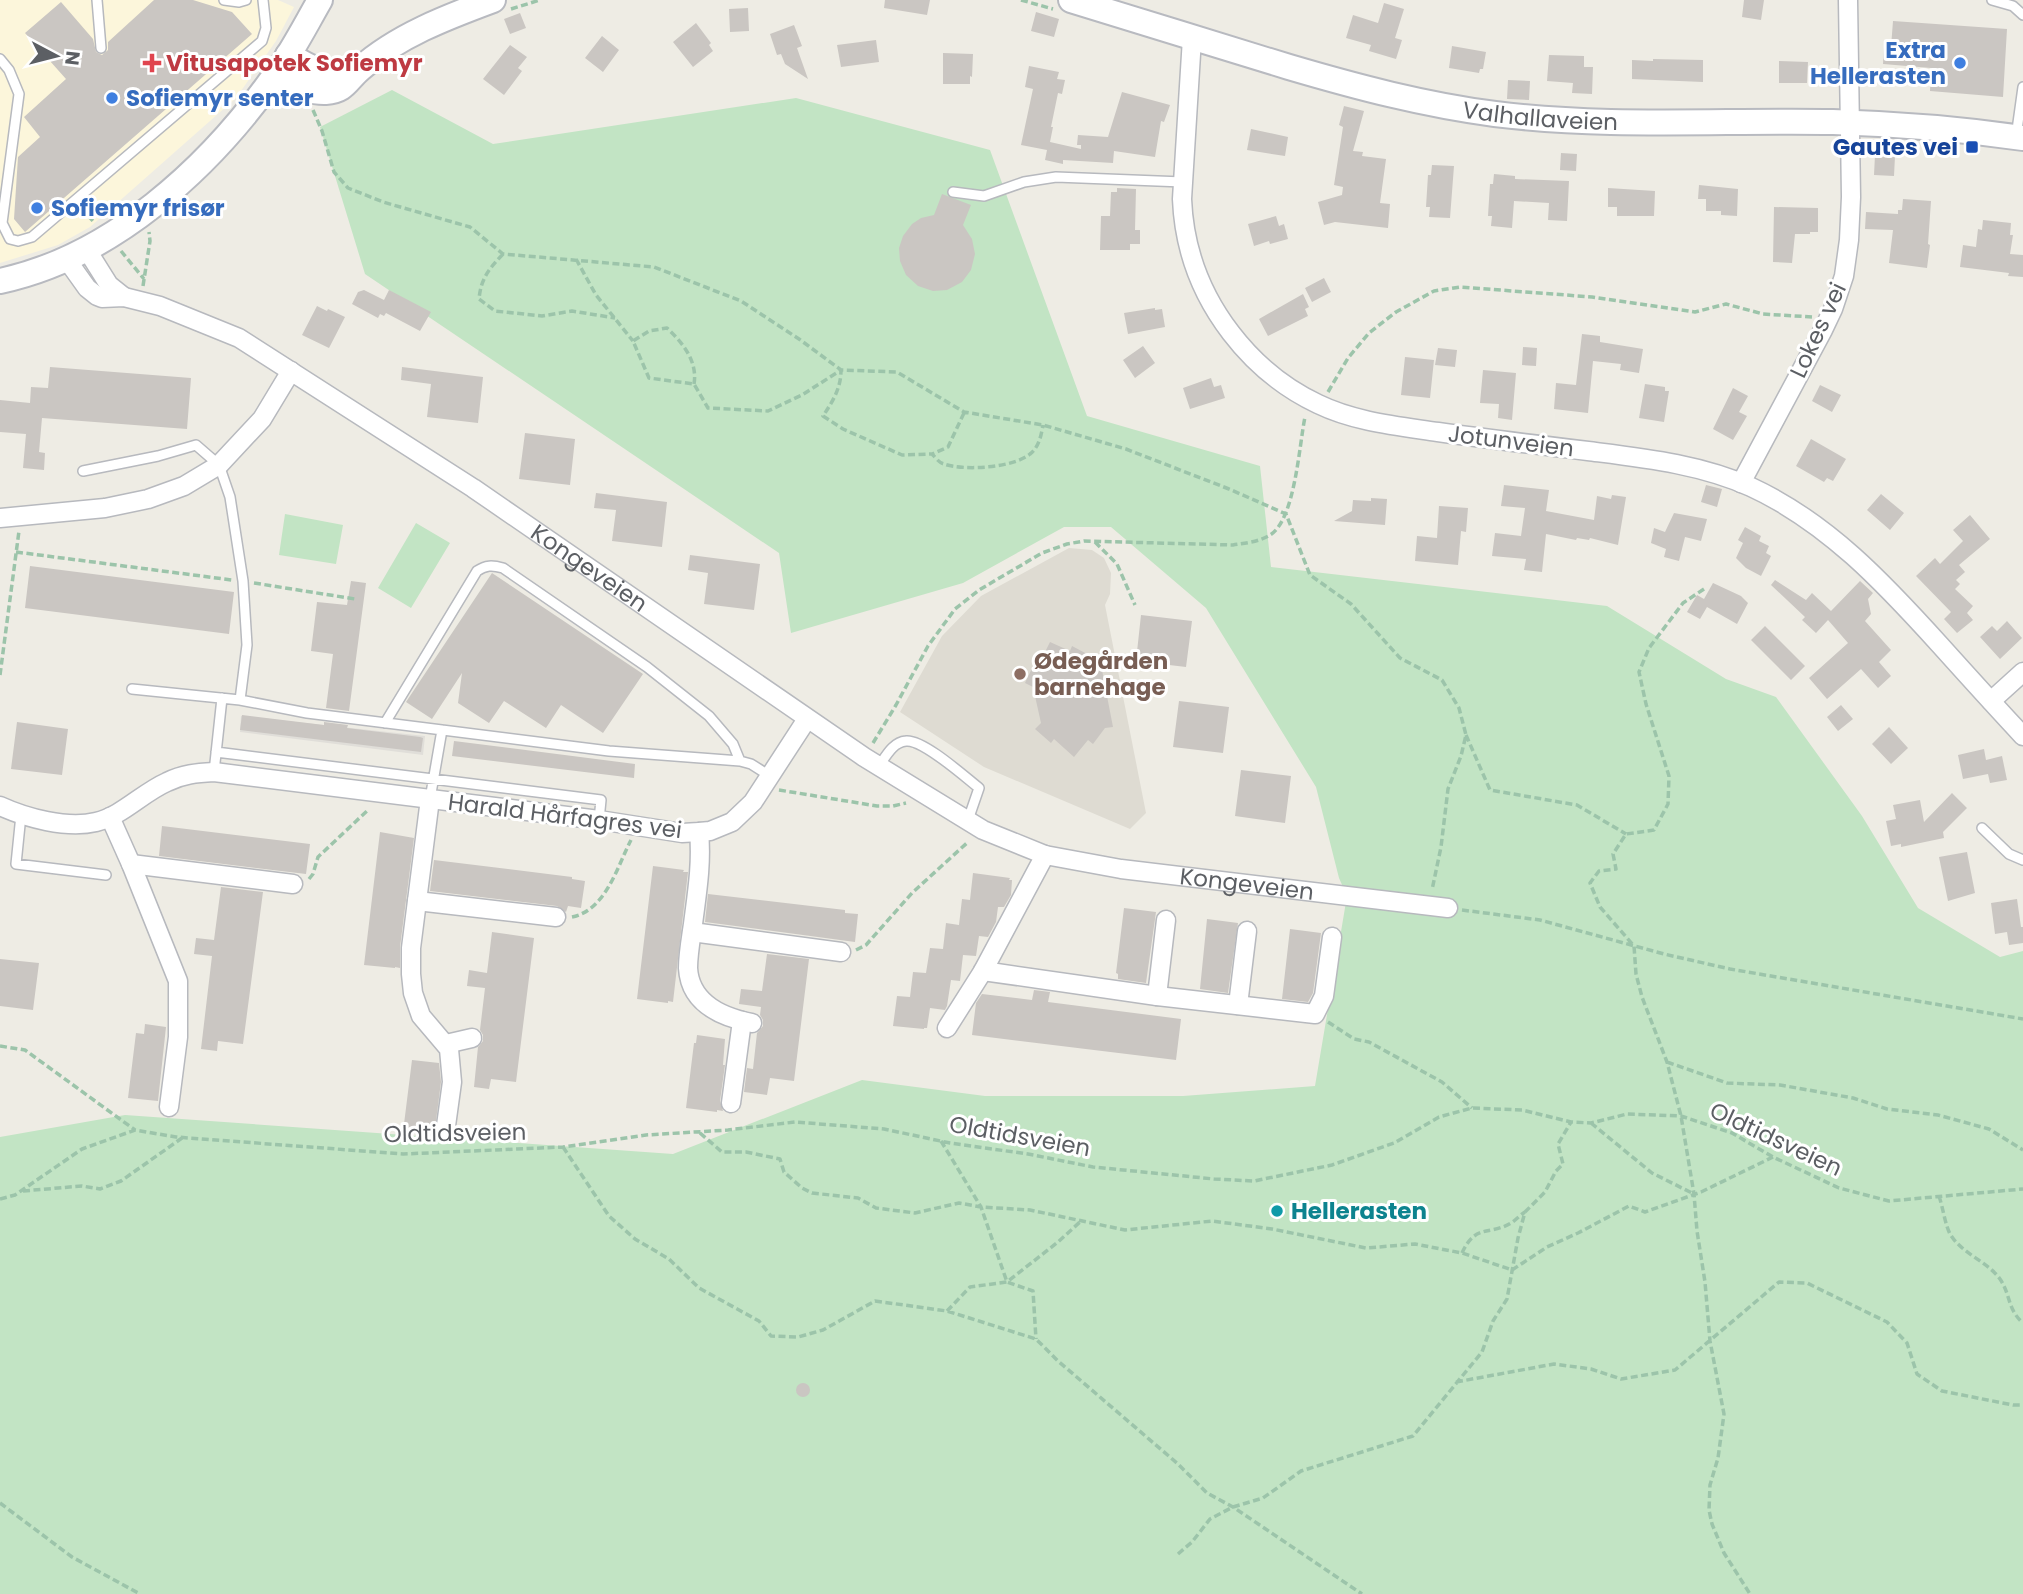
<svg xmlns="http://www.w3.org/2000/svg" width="2023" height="1594" font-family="Poppins,sans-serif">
	<rect width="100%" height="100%" fill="#eeece4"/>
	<!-- commercial -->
	<path fill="#fcf6db" d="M0,0H278L294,7L276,41L236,98L90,227L58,245L0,263Z"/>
	<!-- industrial -->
	<path fill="#e0ded9" d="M241,716L425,736L423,755L240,732Z"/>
	<!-- education -->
	<path fill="#dedbd2" d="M1069,548L1092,550L1104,558L1111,573L1110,594L1105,605L1146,813L1130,829L984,767L900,712L942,636L981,596Z"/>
	<!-- green -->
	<path fill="#c2e4c4" d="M392,90L493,144L796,98L990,150L1087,416L1260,466L1271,567L1607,606L1726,679L1776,697L1862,816L1918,908L2000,957L2023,951V1594H0V1137L125,1115L673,1154L862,1080L985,1096H1183L1315,1086L1347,896L1339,878L1316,787L1206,608L1111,527H1064L963,583L791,633L779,553L365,274L320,127Z
		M285,514L343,525L336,564L279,555Z
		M416,523L450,543L411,608L378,588Z"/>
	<!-- building -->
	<path fill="#cac6c2" d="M154,0H193L232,12L252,34L25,232L14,219L18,157L40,137L24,117L66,79L25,33L61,2L93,39L96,52L102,55L108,50V42Z
		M885,0H930L927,15L884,8Z
		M1744,0H1764L1761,20L1742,17Z
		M1384,3L1404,9L1395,38L1402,40L1396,59L1369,51L1371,45L1346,38L1353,15L1378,23Z
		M748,8L749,31L730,32L729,9Z
		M1036,12L1059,19L1054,37L1031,31Z
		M520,13L526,28L510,34L504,19Z
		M1893,21L2007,29L2003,97L1930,91L1931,68L1883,64L1884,48L1891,47Z
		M696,23L711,43L709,45L713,51L693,67L673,42Z
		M794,25L802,46L797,48L808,79L785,64L781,54L777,55L770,34Z
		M602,36L619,50L603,72L585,58Z
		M876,40L879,62L841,67L837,45Z
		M510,45L527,57L518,68L522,71L504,95L483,79Z
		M1452,46L1486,52L1483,69H1480L1479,73L1449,68Z
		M943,53L973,54L972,77L970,76V84H943Z
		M1549,55L1584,56V67H1593L1592,94L1572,93L1573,83L1547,81Z
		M1653,59L1703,60V82L1632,79V60L1653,61Z
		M1779,61L1808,62L1807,83H1779Z
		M1029,66L1059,72L1057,79L1065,80L1062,94L1058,93L1051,127H1053L1050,142L1081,149V145H1077L1078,135L1108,137L1122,92L1170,105L1164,122L1161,121L1155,157L1114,151L1113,163L1063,160V164L1045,160L1047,150L1021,145L1033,89L1025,87Z
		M1508,80L1530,81L1529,100L1507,99Z
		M1344,106L1364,111L1353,151L1363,152L1362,156L1386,159L1380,203L1390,204L1388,228L1335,222L1324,225L1318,202L1342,195L1343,187L1334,185L1343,127L1339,125Z
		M1251,129L1288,137L1285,156L1247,150Z
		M1561,153L1577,154L1576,171L1560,170Z
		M1875,155L1895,156L1894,176L1874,175Z
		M1432,165L1454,166L1450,218L1429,217L1430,207H1426L1428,175H1431Z
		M1494,174L1515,176V179L1569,181L1567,221L1548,220L1549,203L1514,201L1512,228L1491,226L1492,216H1488L1490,184H1493Z
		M1699,185L1738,189L1737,216L1721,215V211H1706V199H1698Z
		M1117,188L1136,189L1135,230H1140V244H1130V250H1100L1101,216H1110L1111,192H1117Z
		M1608,188L1655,191L1654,216H1617V207H1608Z
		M942,194L971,205L963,225L972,239L975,254L971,270L962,282L947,290L933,291L918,286L906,275L900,261L899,248L903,236L912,224L921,218L934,215Z
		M1903,199L1931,201L1928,244L1930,245L1927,268L1889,263L1893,230L1865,229L1866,212L1898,214V210H1902Z
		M1774,207L1818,208V232H1810V234H1795L1792,263L1773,262Z
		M1276,216L1279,226L1284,224L1288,239L1270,244L1269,241L1254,246L1248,224Z
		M1983,220L2011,223L2010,235H2013L2010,254L2023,255V277L2008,276L2009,273L1960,267L1963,245L1976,247L1978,229L1982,230Z
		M1324,278L1331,292L1312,302L1305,288Z
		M364,290L384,300L389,290L431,312L420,331L386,313L384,316L380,314L378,318L352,304L358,292Z
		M1303,294L1309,307L1305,309L1308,316L1268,336L1259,319Z
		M317,306L327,311L328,309L345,317L329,348L302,335Z
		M1155,308V310L1162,309L1165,327L1128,334L1124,313Z
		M1582,334L1600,336V342L1643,349L1639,373L1620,370L1621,364L1593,361L1588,413L1554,409L1556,383L1576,385Z
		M1143,346L1155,363L1135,378L1123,360Z
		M1523,347L1537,348L1536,366L1522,365Z
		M1438,348L1457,350L1455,367L1435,365Z
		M1405,357L1434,360L1430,398L1401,395Z
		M50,367L191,378L187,429L42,418L39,452L45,453L44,470L23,468L26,434L0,432V400L30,403L31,387L48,388Z
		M402,367L483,377L478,423L427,417L431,384L401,380Z
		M1483,370L1516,373L1512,420L1498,418L1499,404L1480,403Z
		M1211,378L1214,387L1221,385L1225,398L1190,409L1183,388Z
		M1645,384L1665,387V391H1669L1664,422L1639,418Z
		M1820,385L1841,395L1832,412L1812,401Z
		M1733,388L1748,396L1739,412L1747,416L1733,440L1713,429Z
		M525,433L575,439L570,485L519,479Z
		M1811,439L1846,459L1833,481L1827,478L1824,482L1796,466Z
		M1504,485L1549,490L1546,511L1594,520L1597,496L1611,499L1612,495L1626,497L1618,545L1590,538L1589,540L1577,538L1576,540L1546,534L1542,572L1524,570L1526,559L1492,556L1495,533L1521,536L1525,508L1501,506Z
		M1706,485L1722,489L1717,507L1701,502Z
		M596,493L667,502L662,547L612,541L616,510L594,508Z
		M1881,494L1904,513L1890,530L1867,510Z
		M1371,498L1387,499L1385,525L1334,521L1352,511L1353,500L1371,501Z
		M1439,506L1468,508L1466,532L1461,531L1458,565L1415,561L1417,536L1437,538Z
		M1674,513L1707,519L1701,541L1685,537L1679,561L1664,557L1666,549L1651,543L1654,528L1665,532Z
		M1970,515L1990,539L1959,565L1965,572L1956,580L1960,584L1955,589L1973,606L1967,613L1973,620L1957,633L1944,619L1951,612L1916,576L1935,558L1940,564L1963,541L1953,530Z
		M1745,527L1761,536L1759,541L1769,546L1766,553L1771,556L1761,576L1746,568L1736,558L1743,543L1738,540Z
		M690,555L760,564L754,610L704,604L708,573L688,570Z
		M30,566L234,592L229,634L25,608Z
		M492,573L643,674L603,733L561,705L546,728L504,701L489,723L458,703L462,673L432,719L406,702Z
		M1775,580L1806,600L1812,593L1831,611L1860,581L1873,593L1868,599L1871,614L1865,621L1891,650L1879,662L1891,676L1878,688L1861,669L1827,699L1809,678L1848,643L1828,620L1816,633L1802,620L1805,617L1771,585Z
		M351,581L366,583L349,711L326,708L333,654L311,651L317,602L347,605Z
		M1713,583L1741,596L1748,603L1737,624L1707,607L1700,619L1687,612L1697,595L1704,599Z
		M1141,615L1192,621L1186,667L1136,661Z
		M2007,621L2022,638L2000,659L1980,637L1992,626L1997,631Z
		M1765,626L1805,666L1791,680L1751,640Z
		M1050,642L1070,651L1072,646L1089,655L1097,653L1098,660H1100L1113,727L1105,728L1093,744L1088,740L1074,757L1054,739L1051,743L1035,729L1041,723L1033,687L1025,683L1034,664L1038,666Z
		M1179,701L1229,707L1223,753L1173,747Z
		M1841,705L1853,719L1838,731L1827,717Z
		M242,715L324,725V722L348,725L347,728L420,737L423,738L421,752L240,730Z
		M17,722L68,729L62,775L11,769Z
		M1889,727L1908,748L1891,764L1872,744Z
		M454,741L635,764L634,778L452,756Z
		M1984,749L1986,760L2002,756L2007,780L1990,783L1988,774L1963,779L1958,755Z
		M1241,770L1291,776L1285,823L1235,816Z
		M1952,793L1967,808L1943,832L1944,838L1901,847V844L1891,846L1886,821L1896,819L1893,805L1920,800L1924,822Z
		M162,826L310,844L306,874L159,856Z
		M380,832L414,838L400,947V968L395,967V968L364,965Z
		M1967,852L1975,893L1948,901L1939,857Z
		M434,860L572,877V879L585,881L581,908L568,906L566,912L557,906L430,891Z
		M653,866L684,870L683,872H688L673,1002L668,1001V1003L637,999Z
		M973,873L1010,878L1009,880H1012L1011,895L1004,907H998L996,922L988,937L979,936L976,956L963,955L960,981L951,980L947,1006L945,1010L930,1008L927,1028H924V1029L893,1026L897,996L910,997L913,972L926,973L930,948L943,949L946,923L959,925L962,899L970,900Z
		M221,887L263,892L243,1044L218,1041L217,1051L201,1049L212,956L194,954L196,938L214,940Z
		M708,894L845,910V913L858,914L855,942L705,922Z
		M2017,899L2021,927H2023V943L2009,945L2007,932L1995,934L1991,903Z
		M1124,908L1156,912L1146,983L1118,979V974L1116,973Z
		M1207,919L1238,923L1228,993L1200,989Z
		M1290,929L1321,933L1313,993L1308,1002L1282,999Z
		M492,932L534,938L516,1082L491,1079L489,1089L474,1087L478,1047L483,1041V1035L480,1030L485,988L467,986L469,970L487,973Z
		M767,954L809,959L794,1081L770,1078L767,1095L744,1092L747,1068L753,1069L757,1033L763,1026V1020L760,1015L761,1007L739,1004L741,989L762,991Z
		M0,959L39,963L33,1010L0,1006Z
		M1034,990L1050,992L1048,1002L1181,1019L1176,1060L972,1035L976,1003L982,994L1032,1000Z
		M145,1024L166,1027L158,1101L128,1098L136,1033L144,1034Z
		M697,1035L725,1039L723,1065H725L720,1101L723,1111L717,1110V1112L686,1108L694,1043H696Z
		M412,1060L439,1063L441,1082L434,1136L403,1132Z
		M796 1390a7 7 0 1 1 14 0a7 7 0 1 1-14 0Z"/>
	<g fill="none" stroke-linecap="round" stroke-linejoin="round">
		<!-- lane casing -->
		<g stroke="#b7b9be" stroke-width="12">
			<path id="lane" d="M97,0L101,48
				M224,0L239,2L246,0
				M1992,0L2013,6L2023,15
				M0,59L9,70L19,94L2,223L10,239L18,241L32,237L262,41L266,28L263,0
				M2016,137L2023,87
				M953,192L984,196L1024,182L1056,177L1183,182
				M83,471L158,456L196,445L219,465L230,497L243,581L247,645L240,700
				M132,689L240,700L307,713L609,751L740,761L751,764L770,776
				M385,723L477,571C486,565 492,565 503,568L647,667L709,716L733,744L740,761
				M216,752L601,800L599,820
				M879,766C886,756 893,742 906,741C923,739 965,777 979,788L968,820
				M214,772L222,698
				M430,799L442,730
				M21,815L16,864L106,875
				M1982,828L2009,854L2023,860"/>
		</g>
		<!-- street casing -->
		<g stroke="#b7b9be" stroke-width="21">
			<g id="street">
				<path d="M1192,38L1182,199C1184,248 1201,294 1231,333C1254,363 1284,388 1318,404C1355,422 1398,426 1438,432C1488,439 1538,445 1588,451C1643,458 1700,464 1751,487C1827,522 1884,583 1940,645C1967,675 1995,706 2023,736"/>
				<path d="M87,250L109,285L124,297"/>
				<path id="s1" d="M67,260L87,288L97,296L102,298L124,297L160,306L239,338L473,488L864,757L983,830L1045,855L1121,869L1448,908"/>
				<path d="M1741,483L1823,330L1833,309L1844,276L1849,240L1851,197L1848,0"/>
				<path d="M0,518L105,508L148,499L184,486L219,465L262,419L291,371"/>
				<path d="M1991,701L2023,672"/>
				<path d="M430,799L411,948V974L413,993L421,1016L449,1049L452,1082L445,1133"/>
				<path d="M0,806C26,818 67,829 96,822C122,816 142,793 167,782C183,774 197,773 214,772L599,820L682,833L699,832L710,831L732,822L753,802L807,719"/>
				<path d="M110,817L131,864L178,981V1037L169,1107"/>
				<path d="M699,832C702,863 697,893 693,924C691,938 688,954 688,968C690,1003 721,1017 752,1023"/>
				<path d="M131,864L293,884"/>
				<path d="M417,901L556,917"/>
				<path d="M692,932L841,952"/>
				<path d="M983,971L1157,996L1315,1014L1324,996L1332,937"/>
				<path d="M1157,996L1166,920"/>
				<path d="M1238,1005L1247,931"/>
				<path d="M947,1028L983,971L1045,855"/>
				<path d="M446,1044L472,1038"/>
				<path d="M731,1103L742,1021"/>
			</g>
		</g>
		<!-- secondary casing -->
		<g stroke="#b8bac0" stroke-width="28">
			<g id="secondary">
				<path id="s2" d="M1071,0C1144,22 1216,45 1289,67C1357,87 1425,105 1495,114C1607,128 1720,120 1833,122C1897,124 1960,129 2023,138"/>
				<path d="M288,55C319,72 324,78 359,69"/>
				<path d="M275,76C290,82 308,93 326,92C345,91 347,80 360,69C397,36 447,17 493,0"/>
				<path d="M0,281C112,257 208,169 273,78C291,54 305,26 320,0"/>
			</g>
		</g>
		<!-- path -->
		<path stroke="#9cc4aa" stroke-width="3.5" stroke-dasharray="7 3.5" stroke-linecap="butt" d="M1021,0L1053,9
			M511,9L540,0
			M313,110L322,131L334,172L348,188L383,202L470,227L503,254L654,267L741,301L799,339L841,370L897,372L964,412L1043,425L1126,449L1229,489L1286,514L1310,575L1351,604L1400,658L1442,680L1459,708L1466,735L1461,756L1448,789L1441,847L1432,890
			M81,208L93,221
			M121,251L144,279
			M503,254C489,269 481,278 479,299L495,311L542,316L572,311L615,318
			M576,259L596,295L633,341
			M143,286L150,241L149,232
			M694,384C698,361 682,342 667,328L649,331L633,341L649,378L694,384L708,408L768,411L802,395L841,370C841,388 833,401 823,416L843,429L902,455L932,454
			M1328,392L1348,358L1369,333L1396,312L1434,291L1460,287L1592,297L1695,312L1726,304L1763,314L1812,317
			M964,413L948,447L932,454C935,457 939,463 944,464C964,471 1013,468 1030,454C1039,447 1041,436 1043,425
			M1095,542L1117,564L1135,605
			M16,552L232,580
			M254,583L355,599
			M1704,589L1683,603L1649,648L1639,672L1646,704L1669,776L1668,804L1654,830L1626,834L1613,854L1616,869L1599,871L1590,883L1600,907L1634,946L1636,974L1642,997L1667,1062L1681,1116L1694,1194L1697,1231L1705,1282L1710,1341L1724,1414L1718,1458L1710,1485L1709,1510L1712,1524L1724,1553L1750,1594
			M0,675L19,531
			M1466,735L1490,790L1577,805L1626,834
			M873,743L896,705L928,646L955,609L979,590L1042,553L1067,544L1084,541L1233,545C1245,543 1259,542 1270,535C1295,520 1299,446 1305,417
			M779,790L877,806H893L906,803
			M309,879L313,874L318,857L369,809
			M1462,910L1540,920L1664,954L1730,969L2023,1019
			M572,917C606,910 617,867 631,840
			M856,950L866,945L912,893L968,842
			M1328,1022L1354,1039L1369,1042L1442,1082L1472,1108
			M0,1046L25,1050L135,1130
			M1667,1062L1727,1083L1780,1085L1853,1098L1887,1109L1938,1115L1989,1129L2023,1150
			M1591,1123L1652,1173L1694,1194
			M700,1133L722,1152H746L780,1159L784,1172L802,1188L812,1193L858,1198L876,1208L915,1213L959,1203L981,1207L1030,1210L1125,1230L1212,1221L1272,1229L1366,1248L1415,1244L1462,1253L1512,1270
			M941,1141L981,1207L1007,1282L1033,1291L1036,1339
			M563,1147L609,1216L635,1239L669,1259L699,1288L759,1321L771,1336L798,1337L823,1330L875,1301L947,1311L1036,1339L1058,1361L1178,1464L1207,1493L1233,1507L1362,1594
			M23,1191L82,1186L100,1189L121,1181L182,1138
			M1939,1196C1943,1208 1945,1224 1950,1234C1962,1254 1987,1261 2000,1279C2011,1295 2007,1309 2023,1323
			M0,1199L15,1195L82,1149L135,1130L176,1137L403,1154L563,1147L646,1135L728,1130L795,1122L884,1129L950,1143L1028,1154L1093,1167L1214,1179L1254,1181L1332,1165L1394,1143L1439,1117L1472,1108L1522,1110L1571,1122L1591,1123L1627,1114L1681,1116L1732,1133L1773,1157L1839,1188L1889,1201L2023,1189
			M1462,1253C1476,1223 1489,1236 1511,1223C1516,1220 1520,1215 1525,1212
			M1512,1270L1547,1247L1578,1233L1629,1206L1645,1212L1701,1192L1773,1157
			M947,1311L970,1287L1007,1282L1058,1242L1081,1221
			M1456,1382L1554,1364L1591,1369L1621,1379L1675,1370L1779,1282L1807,1283L1887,1322L1907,1343L1917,1374L1942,1391L2013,1405H2023
			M0,1503L72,1557L140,1594
			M1178,1554L1192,1542L1210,1519L1233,1507L1263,1498L1301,1471L1413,1436L1482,1352L1493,1321L1507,1299L1518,1238L1525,1212L1545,1192L1556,1171L1563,1164L1558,1144L1571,1122"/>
		<!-- lane -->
		<use href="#lane" stroke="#fff" stroke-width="9"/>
		<!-- street -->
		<use href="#street" stroke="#fff" stroke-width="18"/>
		<!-- secondary -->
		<use href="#secondary" stroke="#fff" stroke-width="24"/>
	</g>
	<!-- markers -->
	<path fill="#e0444e" stroke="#fff" stroke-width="2.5" d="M148.5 52.5h7v7h7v7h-7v7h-7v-7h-7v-7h7z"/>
	<g fill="#3f7fe0" stroke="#fff" stroke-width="2.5">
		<circle cx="1960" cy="63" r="7"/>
		<circle cx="112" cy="98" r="7"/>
		<circle cx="37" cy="208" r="7"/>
	</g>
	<rect fill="#1a4fb4" stroke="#fff" stroke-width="2.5" x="1965" y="140" width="14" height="14" rx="3.5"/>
	<circle fill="#8d6e63" stroke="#fff" stroke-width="2.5" cx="1020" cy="674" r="7"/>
	<circle fill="#0f9aa8" stroke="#fff" stroke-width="2.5" cx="1277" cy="1211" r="7"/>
	<g text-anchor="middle" stroke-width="6" stroke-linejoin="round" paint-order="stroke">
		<!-- shop labels -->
		<g font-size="23" font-weight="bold" fill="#366cbe" stroke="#fff" text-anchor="start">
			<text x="1946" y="58" text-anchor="end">Extra<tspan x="1946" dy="26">Hellerasten</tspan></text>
			<text x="126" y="106">Sofiemyr senter</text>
			<text x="51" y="216">Sofiemyr frisør</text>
		</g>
		<!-- health labels -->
		<g font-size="23" font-weight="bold" fill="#be3a42" stroke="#fff" text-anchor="start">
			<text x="166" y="71">Vitusapotek Sofiemyr</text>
		</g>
		<!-- street labels -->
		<g font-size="23" fill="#5c5f64" stroke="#fff">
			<text dy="8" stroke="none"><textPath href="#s2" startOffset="485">Valhallaveien</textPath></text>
			<text transform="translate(1818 330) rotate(-65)" y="8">Lokes vei</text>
			<text transform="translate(1511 441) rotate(7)" y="8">Jotunveien</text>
			<text dy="8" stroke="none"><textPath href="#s1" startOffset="616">Kongeveien</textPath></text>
			<text transform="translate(565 816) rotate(7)" y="8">Harald Hårfagres vei</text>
			<text dy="8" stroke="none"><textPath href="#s1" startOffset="1360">Kongeveien</textPath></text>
			<text transform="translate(455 1133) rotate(-1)" y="8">Oldtidsveien</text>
			<text transform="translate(1020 1136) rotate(10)" y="8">Oldtidsveien</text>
			<text transform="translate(1776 1139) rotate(25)" y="8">Oldtidsveien</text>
		</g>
		<!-- transit labels -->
		<g font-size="23" font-weight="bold" fill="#164399" stroke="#fff" text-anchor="end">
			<text x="1958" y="155">Gautes vei</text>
		</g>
		<!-- education labels -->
		<g font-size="23" font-weight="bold" fill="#785e54" stroke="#fff" text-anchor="start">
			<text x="1034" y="669">Ødegården<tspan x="1034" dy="26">barnehage</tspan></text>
		</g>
		<!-- culture labels -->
		<g font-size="23" font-weight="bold" fill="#0d838f" stroke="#fff" text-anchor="start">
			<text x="1291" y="1219">Hellerasten</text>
		</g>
	</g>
	<!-- north arrow -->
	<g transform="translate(56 56) rotate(97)" stroke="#ffffff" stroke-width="5" paint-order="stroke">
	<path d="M0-5L12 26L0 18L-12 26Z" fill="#5c5f64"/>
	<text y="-10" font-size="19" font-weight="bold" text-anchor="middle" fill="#5c5f64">N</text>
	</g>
</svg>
